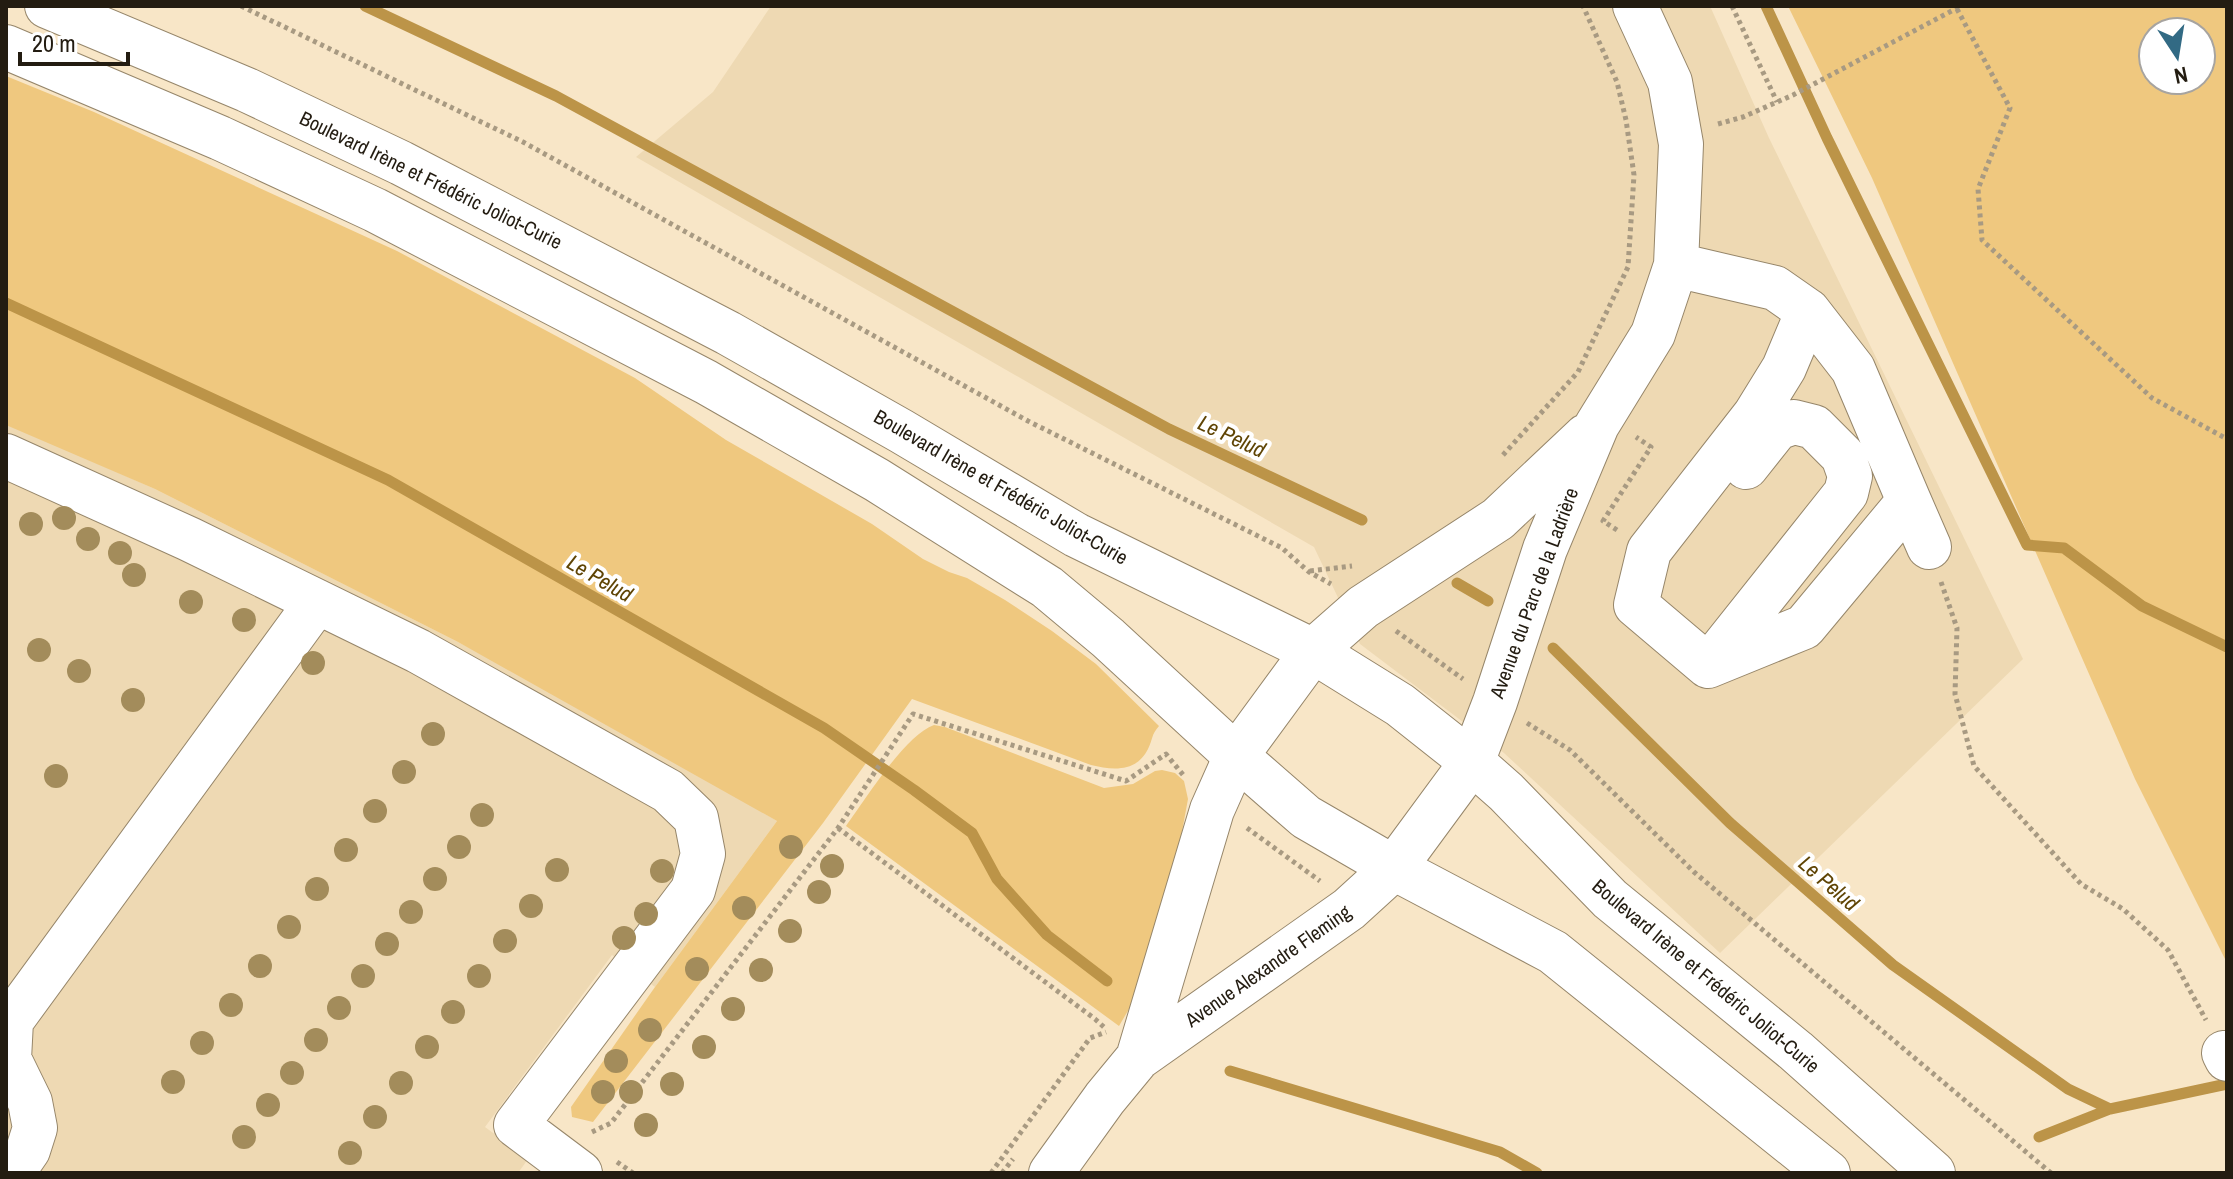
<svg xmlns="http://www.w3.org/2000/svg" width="2233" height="1179" font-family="'Archivo Narrow',sans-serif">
	<rect width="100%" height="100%" fill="#f8e6c7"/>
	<!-- built -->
	<path fill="#eed9b3" d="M771,6H1710L1769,138L2023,659L1720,953L1504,753L1360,644L1314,547L636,157L713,92Z
		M6,423L155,489L458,642L626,732L777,821L655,987L612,955L485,1127L528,1159L518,1173H6Z"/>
	<!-- green -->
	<path fill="#efc87f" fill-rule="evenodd" d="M1788,6H2227V963L2135,779L1872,178ZM2153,32H2201V80H2153Z
		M6,76L94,112L397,251L635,378L726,440L872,524L923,559L949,572L967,578L1005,600L1052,631L1096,664L1159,726C1151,735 1153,739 1148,749C1136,773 1112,770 1091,765L912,699L823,823L593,1122L572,1117L571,1107L655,987L777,821L458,642L155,489L6,425Z
		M934,725L945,727L1104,788L1133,784L1155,771L1162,770L1175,773L1184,781L1188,799L1181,837L1136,997L1119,1026L846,826C865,800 905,735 934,725Z"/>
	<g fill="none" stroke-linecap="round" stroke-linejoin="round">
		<!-- stream -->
		<path stroke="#bc9448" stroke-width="11" d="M365,6L556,96L1169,429L1362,520
			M1766,6L1827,138L2027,545L2064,548L2142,606L2227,647
			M6,303L388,480L824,728L914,790L972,833L997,879L1047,935L1107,981
			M1457,583L1488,601
			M1553,648L1730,823L1893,965L2068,1089L2110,1109L2227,1084
			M1230,1071L1500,1152L1537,1173
			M2039,1137L2110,1109"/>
		<!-- minor casing -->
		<g stroke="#96866a" stroke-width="46">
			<path id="minor" d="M1676,265L1775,288L1808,311L1853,369L1909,501L1804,627L1708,666L1636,605L1649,551L1755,415L1784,368L1808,311
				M6,456L189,539L418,651L668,791L696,818L703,854L693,890L516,1125L580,1173
				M1909,501L1929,547
				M1710,664L1846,493L1850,476L1843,456L1814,427L1794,422L1777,428L1746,467
				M2224,1053L2227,1059
				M1138,1058L1212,810L1236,756L1313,651L1363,607L1498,519L1586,436
				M17,1166L28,1150L35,1128L30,1102L9,1059L11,1021L317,602
				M1051,1173L1105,1098L1138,1058L1349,909L1394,868L1472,762L1495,702L1545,549L1597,425L1653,334L1676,265L1681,144L1670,82L1635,6"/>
		</g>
		<!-- major casing -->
		<g stroke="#96866a" stroke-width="46">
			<path id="major" d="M47,6L247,90L401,163L728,333L901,431L1076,535L1313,651L1400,705L1472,762L1506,792L1610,899L1796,1051L1933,1173
				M6,47L220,138L375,210L706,382L877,480L1047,587L1108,638L1236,756L1306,817L1394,868L1553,952L1828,1173"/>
		</g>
		<!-- path -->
		<path stroke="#a89a82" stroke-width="5" stroke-dasharray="4 4" stroke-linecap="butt" d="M241,6L523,142L1028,421L1282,548L1309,572L1331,584
			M1732,6L1777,102
			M1957,9L2010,108L1978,189L1982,240L2152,398L2227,439
			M1718,124L1743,117L1793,95L1961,6
			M1503,455L1578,372L1628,267L1634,175L1626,120L1617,82L1583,6
			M1617,530L1603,521L1651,447L1636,437
			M1310,571L1352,566
			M1941,582L1957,628L1955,694L1974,766L2081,884L2123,909L2168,950L2206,1020
			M1396,631L1463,679
			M1527,723L1570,750L1694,872L2051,1173
			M838,828L1095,1019L1106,1029
			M1247,828L1320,881
			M592,1132L611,1123L838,828L913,714L1126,781L1166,754L1184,776
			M617,1162L633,1173
			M991,1173L1090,1038L1106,1032
			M1002,1173L1013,1159"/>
		<!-- minor -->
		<use href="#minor" stroke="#fff" stroke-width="44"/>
		<!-- major -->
		<use href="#major" stroke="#fff" stroke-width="44"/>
	</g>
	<!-- trees -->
	<g fill="#a38c5b">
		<circle cx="64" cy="518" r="12"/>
		<circle cx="31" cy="524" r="12"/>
		<circle cx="88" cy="539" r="12"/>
		<circle cx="120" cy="553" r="12"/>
		<circle cx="134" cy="575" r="12"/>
		<circle cx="191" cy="602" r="12"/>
		<circle cx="244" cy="620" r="12"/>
		<circle cx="39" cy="650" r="12"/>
		<circle cx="313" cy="663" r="12"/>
		<circle cx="79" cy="671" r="12"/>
		<circle cx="133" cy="700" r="12"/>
		<circle cx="433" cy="734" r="12"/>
		<circle cx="404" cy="772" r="12"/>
		<circle cx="56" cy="776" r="12"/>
		<circle cx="375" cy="811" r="12"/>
		<circle cx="482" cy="815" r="12"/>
		<circle cx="459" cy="847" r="12"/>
		<circle cx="791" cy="847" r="12"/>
		<circle cx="346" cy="850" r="12"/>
		<circle cx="832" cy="866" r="12"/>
		<circle cx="557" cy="870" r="12"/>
		<circle cx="662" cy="871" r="12"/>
		<circle cx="435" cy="879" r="12"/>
		<circle cx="317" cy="889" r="12"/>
		<circle cx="819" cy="892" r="12"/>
		<circle cx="531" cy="906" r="12"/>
		<circle cx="744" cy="908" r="12"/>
		<circle cx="411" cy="912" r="12"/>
		<circle cx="646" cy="914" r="12"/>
		<circle cx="289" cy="927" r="12"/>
		<circle cx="790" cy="931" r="12"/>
		<circle cx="624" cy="938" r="12"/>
		<circle cx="505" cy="941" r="12"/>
		<circle cx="387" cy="944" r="12"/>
		<circle cx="260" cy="966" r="12"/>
		<circle cx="697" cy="969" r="12"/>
		<circle cx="761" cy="970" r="12"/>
		<circle cx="363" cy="976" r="12"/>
		<circle cx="479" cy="976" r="12"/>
		<circle cx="231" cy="1005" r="12"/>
		<circle cx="339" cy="1008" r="12"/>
		<circle cx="733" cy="1009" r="12"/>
		<circle cx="453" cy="1012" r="12"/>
		<circle cx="650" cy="1030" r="12"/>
		<circle cx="316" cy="1040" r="12"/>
		<circle cx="202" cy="1043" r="12"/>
		<circle cx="427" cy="1047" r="12"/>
		<circle cx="704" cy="1047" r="12"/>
		<circle cx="616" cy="1061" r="12"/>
		<circle cx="292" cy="1073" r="12"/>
		<circle cx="173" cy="1082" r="12"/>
		<circle cx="401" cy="1083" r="12"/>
		<circle cx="672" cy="1084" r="12"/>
		<circle cx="603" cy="1092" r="12"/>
		<circle cx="631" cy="1092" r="12"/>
		<circle cx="268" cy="1105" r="12"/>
		<circle cx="375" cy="1117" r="12"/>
		<circle cx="646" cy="1125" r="12"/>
		<circle cx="244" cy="1137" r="12"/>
		<circle cx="350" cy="1153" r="12"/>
	</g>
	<g text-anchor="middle" stroke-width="8" stroke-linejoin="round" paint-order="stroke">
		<!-- street labels -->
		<g font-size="20" fill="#231c11" stroke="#fff">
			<text transform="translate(431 180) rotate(26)" y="7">Boulevard Irène et Frédéric Joliot-Curie</text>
			<text transform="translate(1001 487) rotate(30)" y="7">Boulevard Irène et Frédéric Joliot-Curie</text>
			<text transform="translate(1534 593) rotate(-70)" y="7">Avenue du Parc de la Ladrière</text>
			<text transform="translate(1268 966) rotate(-35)" y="7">Avenue Alexandre Fleming</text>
			<text transform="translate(1706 976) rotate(40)" y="7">Boulevard Irène et Frédéric Joliot-Curie</text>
		</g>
		<!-- water labels -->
		<g font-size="22" font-style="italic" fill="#5f4404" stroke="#fff">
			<text transform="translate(1232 436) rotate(25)" y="8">Le Pelud</text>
			<text transform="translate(600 578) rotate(30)" y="8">Le Pelud</text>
			<text transform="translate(1829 883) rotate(41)" y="8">Le Pelud</text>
		</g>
	</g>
	<!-- border -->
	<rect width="2233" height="1179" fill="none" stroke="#231c11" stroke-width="16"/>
	<!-- north arrow -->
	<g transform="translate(2177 56) rotate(168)"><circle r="38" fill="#ffffff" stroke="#a7a4a0" stroke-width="2"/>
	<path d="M0-6L14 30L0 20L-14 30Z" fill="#326a84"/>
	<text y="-12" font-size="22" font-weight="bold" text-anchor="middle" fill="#231c11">N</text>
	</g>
	<!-- scale -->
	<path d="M20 52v12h108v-12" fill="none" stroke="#231c11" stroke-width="4"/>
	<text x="32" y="52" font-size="24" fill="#231c11" stroke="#ffffff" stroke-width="6" paint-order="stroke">20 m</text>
</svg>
